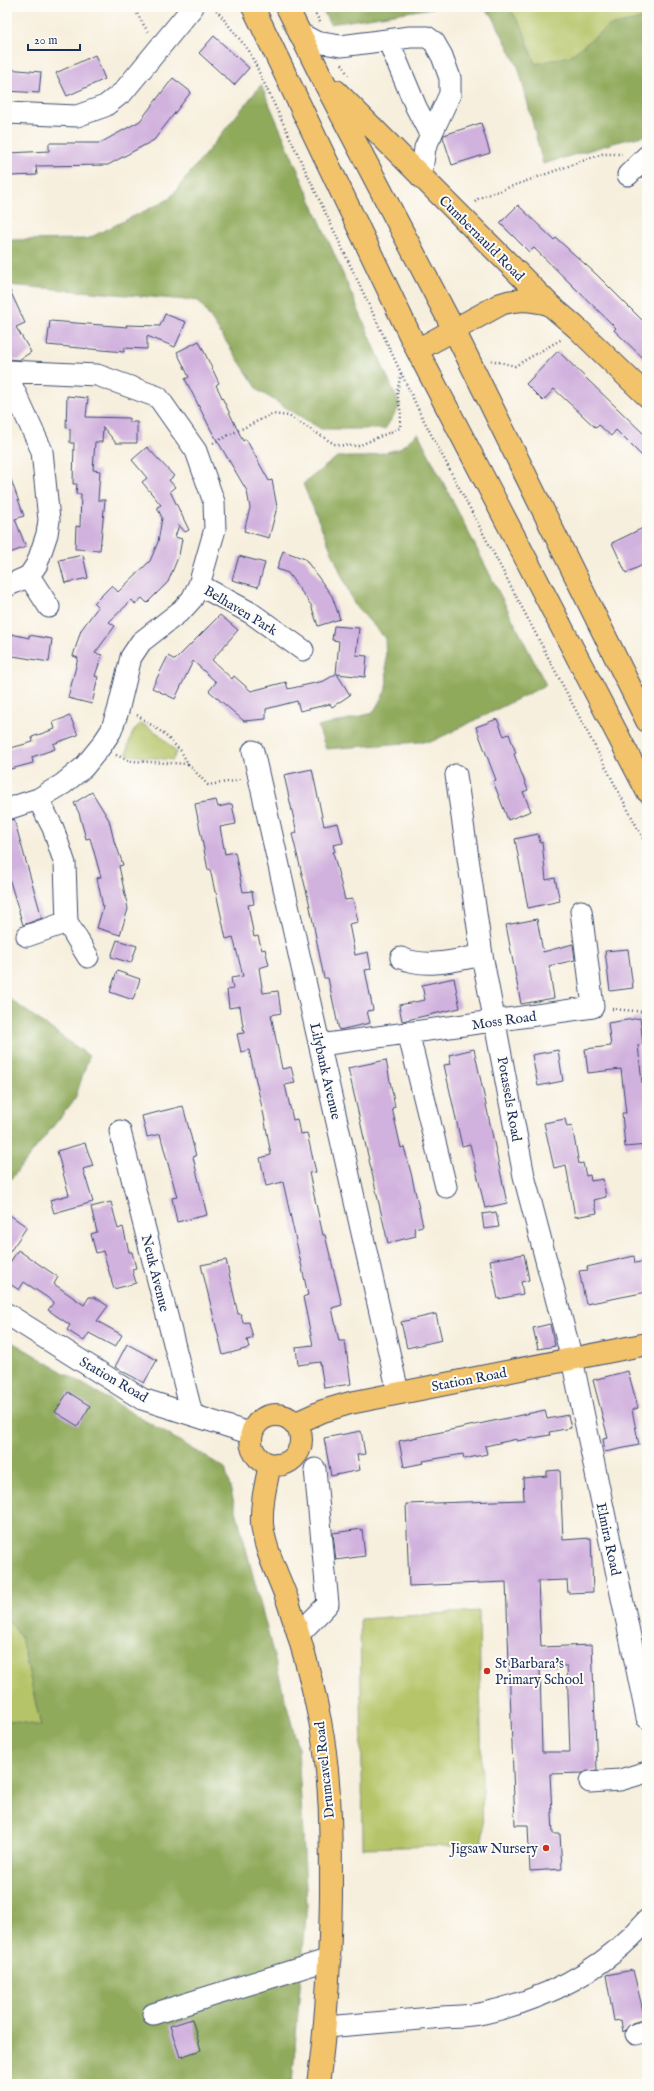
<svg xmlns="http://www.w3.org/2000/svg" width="654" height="2091" font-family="'IM FELL English',serif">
	<rect width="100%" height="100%" fill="#fdfcf7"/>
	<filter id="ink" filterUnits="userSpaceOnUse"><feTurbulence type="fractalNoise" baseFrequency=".025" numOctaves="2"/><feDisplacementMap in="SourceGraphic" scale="8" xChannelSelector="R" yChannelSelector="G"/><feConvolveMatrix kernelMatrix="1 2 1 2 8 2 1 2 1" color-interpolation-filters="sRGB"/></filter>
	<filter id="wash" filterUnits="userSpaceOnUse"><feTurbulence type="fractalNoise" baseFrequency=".012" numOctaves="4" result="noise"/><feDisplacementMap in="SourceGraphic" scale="16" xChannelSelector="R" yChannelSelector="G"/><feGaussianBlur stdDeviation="0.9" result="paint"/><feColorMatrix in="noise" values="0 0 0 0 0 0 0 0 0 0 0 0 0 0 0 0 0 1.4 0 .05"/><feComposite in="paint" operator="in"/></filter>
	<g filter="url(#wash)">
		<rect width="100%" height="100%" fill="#f7efdd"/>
		<!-- green -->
		<path fill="#b5c467" stroke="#687a62" d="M496,7H647V63L531,75Z
			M141,723L159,734L176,752L173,760L127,755C128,743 131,731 141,723Z
			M479,1611L483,1845L363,1848L360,1619Z
			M7,1618L21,1637L41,1726L7,1720Z"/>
		<!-- forest -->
		<path fill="#90aa5c" stroke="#566c5d" d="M321,7H439L330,24Z
			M480,7H509L523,29L535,64L570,56L609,26L647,18V135L617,142L543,164L519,69L492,15Z
			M261,85L400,406L385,429H321L259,391L199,301L7,285V240L87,239L169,199Z
			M418,433L546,685L433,741L326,749L318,727L373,713L387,688L385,638L354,604L303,484L337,457H366L399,449Z
			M7,997L89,1056L75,1099L7,1184Z
			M7,1339L225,1468L298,1748L307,1904L292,2084H13L7,2073V1720L41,1726L21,1637L7,1618Z"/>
		<g id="blocks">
			<!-- building -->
			<path fill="#d1b2de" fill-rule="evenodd" d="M214,36L249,68L234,85L199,53Z
				M95,55L105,79L67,96L56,73Z
				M7,69L41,72L39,93L7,91Z
				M173,78L191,92L154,140L108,165L36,166L37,175L10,176L9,153L49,151V143H100L140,121Z
				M481,123L490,153L452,165L443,137L444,135Z
				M518,205L554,240L556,238L596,274L647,325V362L614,330L616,328L534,248L529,252L500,223Z
				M7,284L25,323L16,327L31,352L19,360L7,359Z
				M165,314L186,322L175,347L147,336V349L124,348V352L47,345L50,321L127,327L126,325L160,326Z
				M199,341L219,383L216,385L243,441L246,439L269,481L272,480L277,507L269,538L244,531L250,508L247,491L211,430L185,379L189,377L177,352Z
				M558,351L647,437V461L616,430L611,436L599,425L596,428L554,389L543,401L526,384Z
				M67,396L88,398L86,417L129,418V422H137V443H116L103,427L102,442H95L93,470L100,471L98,500H105L100,550L75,549L76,526L80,527L81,494H76L77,484H73L74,443H70V429L66,428Z
				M147,447L174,476L169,480L175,487L170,491L189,530L185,532L179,525L175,537L182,539L179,555L168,582L147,603L142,598L135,604L132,600L109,622L115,626L95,653L102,655L95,676L98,677L92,704L68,698L78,658L73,656L81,630L98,607L94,603L112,585L118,592L150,561L158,542L162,518L157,507L161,505L142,482L147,478L132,460Z
				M9,474L24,516L15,519L26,547L7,554V475Z
				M647,526V563L626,573L612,543Z
				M283,551L305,559L332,596L340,619L318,626L311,605L288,573L277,569Z
				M83,555L88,578L65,583L59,560Z
				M239,556L265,563L258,587L232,580Z
				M220,615L238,630L212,660L232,679L234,676L251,691L286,682L288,689L324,681L336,674L339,641L332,640L334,626L359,628L356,655L367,656L365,677L337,674L350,695L332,707L330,704L300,711L297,701L266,709V719L244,721L209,691L216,682L193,661L175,699L152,688L168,656L175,660Z
				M7,633L29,638V635L52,639L49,662L7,655Z
				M70,716L78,735L53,744L55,749L32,757L33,763L7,770V749L33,742L32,737L55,729L53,722Z
				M497,719L504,736L509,734L516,753L514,754L528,790L523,792L531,811L508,820L493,781L496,780L476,727Z
				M312,769L324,826L338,823L343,843L333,845L335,852H333L345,900L353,899L358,922L349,924L355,955L368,952L371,969L365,970L373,1010L367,1011L370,1023L339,1030L328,978H324L309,902L292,834L297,833L284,775Z
				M92,792L109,820L115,845L116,844L123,865L119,866L128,909L120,935L97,928L103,907L97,878L101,877L90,838L86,839L79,813L74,803Z
				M216,800L218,807L232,804L236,824L220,827L225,854L235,852L243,892L252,891L254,904L248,905L254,937L258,936L262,950L265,949L269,965L259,968L263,993L278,991L281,1013L271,1015L282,1069L291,1067L295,1083L285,1085L293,1120L297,1119L300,1134L307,1133L312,1155L316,1172L309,1173L323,1235H325L342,1305L332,1308L339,1341H345L351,1384L324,1388L320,1362L298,1365L296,1347L313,1345L303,1297L308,1295L283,1182L266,1186L260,1158L271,1155L264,1116L249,1050L241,1052L237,1034L244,1033L240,1006L229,1008L227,990L233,989L231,978L243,976L233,937L226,939L216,892H215L210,869L208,870L195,804Z
				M14,819L42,918L23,925L7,871V821Z
				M538,834L540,843L542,842L546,880L555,878L560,901L528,908L515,839Z
				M537,919L543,952L573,944L575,960L549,966L554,998L521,1004L506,925Z
				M117,940L137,946L131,963L111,957Z
				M628,949L633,988L610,991L605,951Z
				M117,971L140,979L133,1000L110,992Z
				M454,978L460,1008L402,1021L399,1005L425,1000L422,985Z
				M640,1018L643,1044L638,1045L642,1083H645L647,1097V1145L625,1147L622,1113H626L621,1069L588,1073L585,1049L611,1046L608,1023Z
				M474,1049L507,1203L485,1208L470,1144L462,1146L444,1065L451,1064L449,1055Z
				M558,1050L563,1081L538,1086L532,1055Z
				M386,1060L395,1107L392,1108L401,1148L404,1147L411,1173L423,1226L414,1228L416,1236L388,1243L348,1068Z
				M183,1106L196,1156L193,1157L207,1215L177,1222L172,1198L177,1197L160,1134L147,1137L142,1116Z
				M565,1119L567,1127L572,1126L579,1164L583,1163L586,1176L590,1175L591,1181L603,1179L606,1197L594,1200L597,1213L575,1217L566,1165L554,1168L544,1123Z
				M85,1143L93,1166L83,1169L93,1202L54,1213L50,1200L69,1195L57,1151Z
				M111,1202L118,1229L123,1227L129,1252H132L136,1268L132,1269L136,1283L114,1289L103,1251L96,1253L91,1234L97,1232L91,1207Z
				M496,1212L499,1227L484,1229L482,1214Z
				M7,1213L27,1227L7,1256Z
				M18,1250L58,1277L54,1284L84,1305L89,1297H94L108,1306L97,1321L122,1335L115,1347L89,1333L84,1341L67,1330L70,1325L48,1310L54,1302L24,1282L19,1290L7,1282V1267Z
				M524,1254L529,1280L521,1282L523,1294L498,1299L490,1260Z
				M634,1256L635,1263L647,1261V1292L586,1304L579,1271L588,1270L587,1267Z
				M226,1260L238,1314H241L243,1323L249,1322L253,1338L247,1340L249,1348L223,1355L201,1265Z
				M436,1314L442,1340L407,1348L401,1322Z
				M550,1324L555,1346L538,1349L533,1328Z
				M127,1344L157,1360L144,1383L115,1367Z
				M628,1371L638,1408L632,1410L639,1445L605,1452L603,1439L608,1438L593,1380Z
				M68,1392L90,1406L78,1426L55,1412Z
				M545,1410L547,1419L568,1415L571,1428L549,1432L550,1435L517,1441V1439L485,1446L487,1454L464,1459L463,1454L423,1461L424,1463L404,1467L399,1441Z
				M361,1431L365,1454L357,1455L360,1470L331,1476L324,1438Z
				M560,1470L563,1540L591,1538L593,1592L568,1593L567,1580L538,1581L541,1647L592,1645L597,1770L583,1773L550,1774L553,1834H560L562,1869L530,1871L528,1825H515L506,1582L409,1586L406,1504L524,1500L523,1478L547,1476V1471ZM540,1666H567L570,1752H542Z
				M362,1529L365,1556L336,1560L333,1533Z
				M633,1970L645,2019L632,2023L623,2032L621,2020L614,2021L606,1975Z
				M192,2019L201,2050L180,2057L170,2026Z"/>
		</g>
	</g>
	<g filter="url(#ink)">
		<use href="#blocks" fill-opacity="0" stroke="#3c4c71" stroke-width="1"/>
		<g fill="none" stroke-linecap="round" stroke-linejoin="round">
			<!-- minor casing -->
			<g stroke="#3c4c71" stroke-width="23">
				<path id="minor" d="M299,33L316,42L341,46L410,37H427L434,42L442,56L450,78V94L425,148L421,177
					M388,40L416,107L431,136
					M7,113L77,116L105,106L123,92L193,7
					M628,175L647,156
					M7,371L97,375L158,397L196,451L214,502L215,529L199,585L192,599L182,610L141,642L131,657L118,711L111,731L101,746L84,767L63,784L38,799L7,809
					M7,375L42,451L49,520L47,534L37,564L29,576L7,586
					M29,576L49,607
					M199,585L251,613L303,650
					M253,751L398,1392
					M456,775L482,955L524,1176L572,1359L647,1718
					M67,922L88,957
					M27,936L67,922L65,864L53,828L38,799
					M401,958C427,969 456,960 482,955
					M408,1032L446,1187
					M320,1045L593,1007L581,911
					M120,1131L192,1414
					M7,1314L142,1399L252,1434
					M298,1635L328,1604L315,1469
					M590,1782L620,1780L647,1772
					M153,2014L330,1959
					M326,2027C361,2024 397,2021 432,2018C449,2016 467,2017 484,2013C547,1999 605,1969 647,1920
					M636,2034L647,2031"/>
			</g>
			<!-- major casing -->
			<g stroke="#3c4c71" stroke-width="24">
				<path id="major" d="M253,7L417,350L647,791
					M287,7L321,76L454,330L647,721
					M336,91L549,304L578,329L647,396
					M417,350L501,304C518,298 531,300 549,304
					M251 1440a25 25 0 1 1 50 0a25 25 0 1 1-50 0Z
					M294,1424L323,1411L350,1403L647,1344
					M270,1464C266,1484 261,1503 262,1524C265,1552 279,1576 288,1602C301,1640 312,1681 320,1721C331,1777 331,1838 331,1895C330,1958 327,2021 318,2084"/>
			</g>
			<!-- path -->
			<path stroke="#3c4c71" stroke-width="2.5" stroke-dasharray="1 3" stroke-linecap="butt" d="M133,7L148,32
				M214,7L249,51L420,413L647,846
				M312,7L320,22
				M342,64L348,75
				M475,202L479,198L602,154H622
				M491,360L515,366L562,339
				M213,443L272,414L289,416L336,445L358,446L400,428L401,414L397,393L401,373
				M137,715L163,733L181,751L188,764L208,785L241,780
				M116,755L130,761L188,764
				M612,1009L647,1012"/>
			<!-- minor -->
			<use href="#minor" stroke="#fff" stroke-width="21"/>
			<!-- major -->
			<use href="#major" stroke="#f2c36a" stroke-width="22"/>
		</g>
	</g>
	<!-- markers -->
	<g fill="#c8321e" stroke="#fdfcf7" stroke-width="1.5">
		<circle cx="487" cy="1671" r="4"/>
		<circle cx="546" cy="1848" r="4"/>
	</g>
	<g text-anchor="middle" stroke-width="4" stroke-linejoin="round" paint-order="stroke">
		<!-- street labels -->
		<g font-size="14" fill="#1b2f5e" stroke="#fdfcf7">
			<text transform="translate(482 238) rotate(45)" y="5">Cumbernauld Road</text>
			<text transform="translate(241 610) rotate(31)" y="5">Belhaven Park</text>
			<text transform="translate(504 1020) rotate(-8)" y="5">Moss Road</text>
			<text transform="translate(326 1071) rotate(77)" y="5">Lilybank Avenue</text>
			<text transform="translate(510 1099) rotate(80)" y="5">Potassels Road</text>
			<text transform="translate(156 1273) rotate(76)" y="5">Neuk Avenue</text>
			<text transform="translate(114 1379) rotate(30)" y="5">Station Road</text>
			<text transform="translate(469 1379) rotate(-11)" y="5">Station Road</text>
			<text transform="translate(609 1539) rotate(78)" y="5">Elmira Road</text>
			<text transform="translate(324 1770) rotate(-96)" y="5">Drumcavel Road</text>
		</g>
		<!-- poi labels -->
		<g font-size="14" fill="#1b2f5e" stroke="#fdfcf7" text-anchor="start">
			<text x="495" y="1668">St Barbara's<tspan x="495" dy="16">Primary School</tspan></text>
			<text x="538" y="1853" text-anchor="end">Jigsaw Nursery</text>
		</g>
	</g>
	<!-- margin -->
	<rect width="654" height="2091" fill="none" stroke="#fdfcf7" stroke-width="24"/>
	<!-- scale -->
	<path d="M28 44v6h52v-6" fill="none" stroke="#1b2f5e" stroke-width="2"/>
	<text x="34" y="44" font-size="12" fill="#1b2f5e" stroke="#fdfcf7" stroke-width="3" paint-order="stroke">20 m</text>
</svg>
